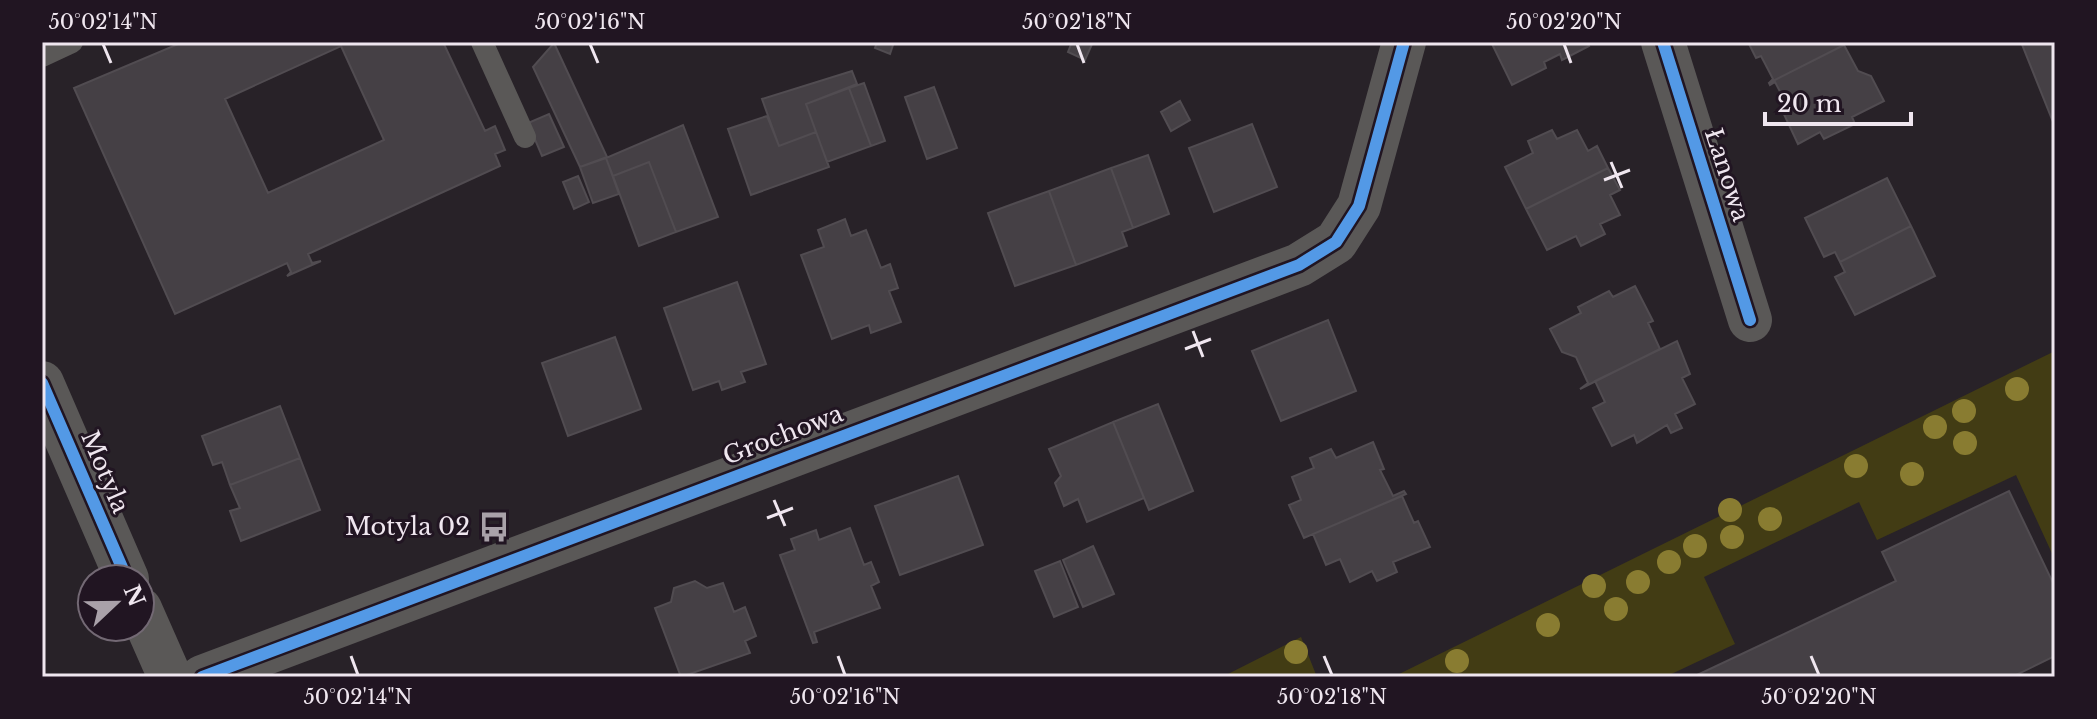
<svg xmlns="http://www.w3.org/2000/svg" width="2097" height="719" font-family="'Libre Baskerville',serif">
	<rect width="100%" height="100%" fill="#282228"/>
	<!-- green -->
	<path fill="#423c14" d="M2055,351V560L2016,475L1877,540L1859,502L1704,577L1735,644L1665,677H1393Z
		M1301,637L1317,677H1222Z"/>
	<!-- building -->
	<path fill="#454045" stroke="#514c51" stroke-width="2" fill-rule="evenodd" d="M183,42H443L485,131L495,126L505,150L495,154L500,166L308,254L312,263L321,261L287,276L291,272L287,263L175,314L74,88ZM341,46L384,140L268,193L225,99Z
		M877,42H894L890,54L875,48Z
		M1072,42H1093L1085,60L1068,52Z
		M1496,42H1587L1589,46L1562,60L1560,54L1544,62L1546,68L1512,85L1492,44Z
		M1748,42H1842L1844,45L1769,83L1773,79L1761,56L1756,58Z
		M2021,42H2055V127Z
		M554,43L607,157L580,167L533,67Z
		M1844,45L1858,71L1871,76L1884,101L1852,117L1855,124L1824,139L1820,132L1798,144L1781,108L1787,105L1775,82L1770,85L1769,83Z
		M852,71L857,84L806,104L816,132L779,146L762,99Z
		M864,83L885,141L871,146L849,88Z
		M934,87L957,148L927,159L905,97Z
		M849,88L871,146L827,162L806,104Z
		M1180,101L1190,120L1171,131L1161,112Z
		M549,114L564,147L542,156L528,123Z
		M767,116L779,146L816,132L829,167L751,195L728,129Z
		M1252,124L1277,187L1214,212L1189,148Z
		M683,125L718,217L676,232L649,162L613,176L606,158Z
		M1552,130L1557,139L1577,130L1588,151L1597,146L1608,168L1526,209L1505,167L1533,153L1528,141Z
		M1148,155L1169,214L1133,228L1111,168Z
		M606,158L619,194L593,203L580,167Z
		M649,162L676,232L639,246L613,176Z
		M1111,168L1133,228L1122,232L1127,246L1076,265L1049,191Z
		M1608,168L1620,190L1610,195L1620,215L1600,224L1605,234L1581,246L1576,236L1547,250L1526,209Z
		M578,176L589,202L574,209L563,182Z
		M1887,178L1911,226L1840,262L1835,252L1824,257L1805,218Z
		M1049,191L1076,265L1015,286L988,213Z
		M845,219L851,236L866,230L881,268L890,264L898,288L889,291L901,322L871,333L869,325L832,339L801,255L824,247L818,230Z
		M1911,226L1935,276L1855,315L1835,277L1845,272L1840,262Z
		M737,282L766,364L741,372L745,382L722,390L719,381L693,390L664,308Z
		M1635,286L1653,321L1648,323L1660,349L1580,389L1588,383L1576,357L1562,352L1550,329L1581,313L1578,307L1609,291L1613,297Z
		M1328,320L1356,391L1281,421L1252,351Z
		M615,337L641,409L568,436L542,363Z
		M1677,341L1690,374L1682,378L1695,404L1675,414L1682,428L1671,433L1667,425L1637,443L1634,435L1612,446L1593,408L1605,402L1595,381Z
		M1158,404L1193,491L1149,510L1113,422Z
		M280,406L300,458L230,485L222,462L213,465L202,436Z
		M1113,422L1144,498L1087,522L1078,499L1064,506L1055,483L1061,476L1049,449Z
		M1373,442L1384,469L1380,470L1393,496L1404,491L1406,494L1304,538L1289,505L1301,500L1292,477L1314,468L1310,458L1331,449L1336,458Z
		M300,458L320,510L241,541L230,511L240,508L230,485Z
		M958,476L983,545L900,575L875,506Z
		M2009,491L2055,587V656L2012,677H1693L1896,581L1882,552Z
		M1402,496L1414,523L1418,521L1430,547L1393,562L1397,572L1377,581L1372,571L1350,582L1340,559L1326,565L1313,534Z
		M850,528L864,565L871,562L879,582L871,586L880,608L814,632L817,642L813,643L780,555L795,550L791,539L816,530L819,540Z
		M1093,546L1114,594L1083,607L1063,560Z
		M1060,561L1078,607L1054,617L1035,571Z
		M695,581L707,588L723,583L734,612L745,607L756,636L745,641L750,653L681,677L655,608L671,602L674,588Z"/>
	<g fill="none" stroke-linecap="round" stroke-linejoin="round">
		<!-- service -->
		<path stroke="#5a5857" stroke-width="22" d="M482,42L525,137
			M42,56L72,42"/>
		<!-- minor -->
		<path stroke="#5a5857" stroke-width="44" d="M1663,42L1750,320
			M42,383L127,579
			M140,609L170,677
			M202,677L1299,265L1336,242L1359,206L1404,42"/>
		<!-- cycleway casing -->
		<g stroke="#211522" stroke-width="17">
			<path id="cycleway" d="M1663,42L1750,320
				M42,383L127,579
				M202,677L1299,265L1336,242L1359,206L1404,42"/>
		</g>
		<!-- cycleway -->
		<use href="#cycleway" stroke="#5399e6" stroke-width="12"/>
	</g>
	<!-- trees -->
	<g fill="#897c31">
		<circle cx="2017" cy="389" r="12"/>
		<circle cx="1964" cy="411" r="12"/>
		<circle cx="1935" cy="427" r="12"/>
		<circle cx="1965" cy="443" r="12"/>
		<circle cx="1856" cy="466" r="12"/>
		<circle cx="1912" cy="474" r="12"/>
		<circle cx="1730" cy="510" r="12"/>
		<circle cx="1770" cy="519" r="12"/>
		<circle cx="1732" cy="537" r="12"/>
		<circle cx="1695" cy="546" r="12"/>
		<circle cx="1669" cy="562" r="12"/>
		<circle cx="1638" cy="582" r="12"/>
		<circle cx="1594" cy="586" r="12"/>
		<circle cx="1616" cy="609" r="12"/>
		<circle cx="1548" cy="625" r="12"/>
		<circle cx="1296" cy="652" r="12"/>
		<circle cx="1457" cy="661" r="12"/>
	</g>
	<!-- ticks -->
	<path fill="none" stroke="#efe6ef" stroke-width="3" d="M103,44L111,63M590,44L598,63M1077,44L1084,63M1564,44L1571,63M1611,162L1622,188M1604,180L1630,170M1193,331L1203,357M1185,349L1211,339M774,500L785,526M767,518L793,508M351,656L358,675M838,656L845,675M1324,656L1332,675M1811,656L1819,675"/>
	<!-- icons -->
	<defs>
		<g id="bus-bare" transform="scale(2.4)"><path d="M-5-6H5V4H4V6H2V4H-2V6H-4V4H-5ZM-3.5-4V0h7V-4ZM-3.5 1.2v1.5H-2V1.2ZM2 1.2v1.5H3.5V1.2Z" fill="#a9a1a9" stroke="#211522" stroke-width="2.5" paint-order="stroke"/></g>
	</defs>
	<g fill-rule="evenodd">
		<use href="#bus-bare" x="494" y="527"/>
	</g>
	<g text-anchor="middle" stroke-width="6" stroke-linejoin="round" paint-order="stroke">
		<!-- street labels -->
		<g font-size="24" fill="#efe6ef" stroke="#211522">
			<text transform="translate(1727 175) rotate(72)" y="8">Łanowa</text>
			<text transform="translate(783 435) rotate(-21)" y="8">Grochowa</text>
			<text transform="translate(105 472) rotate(67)" y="8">Motyla</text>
		</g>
		<!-- poi labels -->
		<g font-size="24" fill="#efe6ef" stroke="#211522" text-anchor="end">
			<text x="470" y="535">Motyla 02</text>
		</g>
	</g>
	<!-- border -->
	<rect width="2097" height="719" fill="none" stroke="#211522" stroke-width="88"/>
	<!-- north arrow -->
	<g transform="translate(116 603) rotate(68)"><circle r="38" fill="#211522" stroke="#736974" stroke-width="2"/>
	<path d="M0-6L14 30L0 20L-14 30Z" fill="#a9a1a9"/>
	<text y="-12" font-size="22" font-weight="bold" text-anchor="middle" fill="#efe6ef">N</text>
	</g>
	<!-- scale -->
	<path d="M1765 112v12h146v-12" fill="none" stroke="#efe6ef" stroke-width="4"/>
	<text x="1777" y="112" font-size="24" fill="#efe6ef" stroke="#211522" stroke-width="6" paint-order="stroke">20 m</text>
	<rect x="44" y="44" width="2009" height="631" fill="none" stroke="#efe6ef" stroke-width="3"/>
	<g font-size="20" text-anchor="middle" fill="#efe6ef">
		<text x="103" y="29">50°02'14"N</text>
		<text x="590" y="29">50°02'16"N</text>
		<text x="1077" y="29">50°02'18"N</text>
		<text x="1564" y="29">50°02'20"N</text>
		<text x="358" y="704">50°02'14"N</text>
		<text x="845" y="704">50°02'16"N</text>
		<text x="1332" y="704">50°02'18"N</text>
		<text x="1819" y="704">50°02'20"N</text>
	</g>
</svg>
